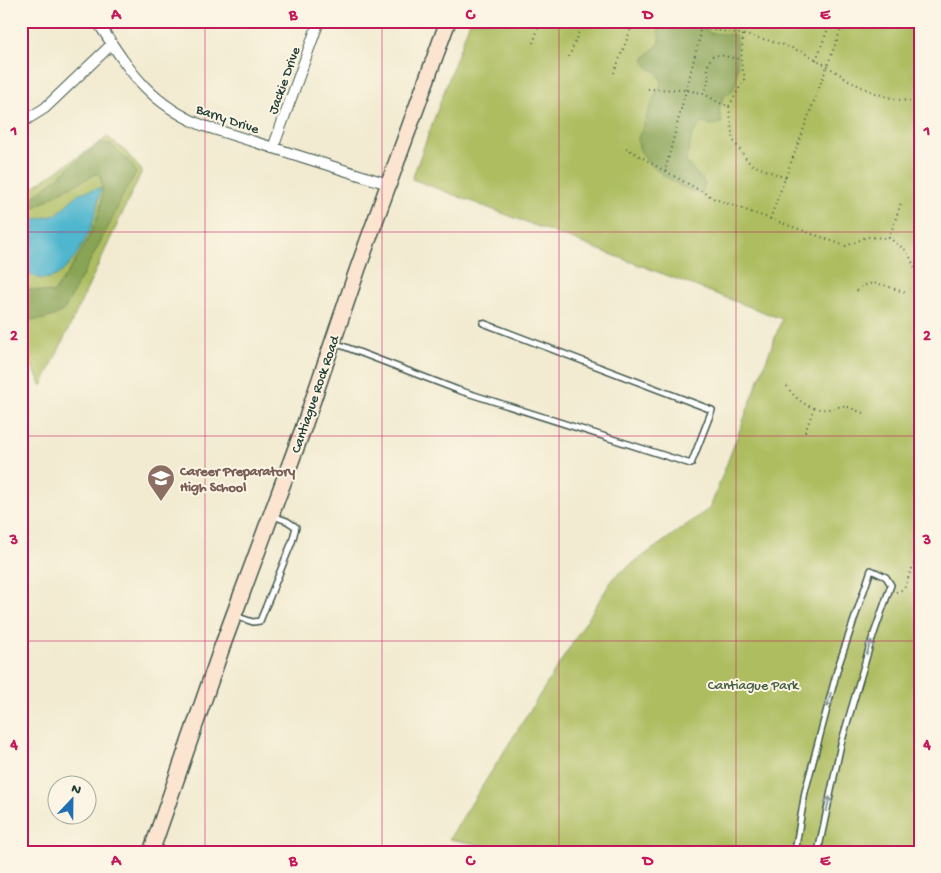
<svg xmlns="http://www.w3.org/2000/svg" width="941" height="873" font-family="'Gochi Hand',sans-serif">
	<rect width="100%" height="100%" fill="#fcf5e5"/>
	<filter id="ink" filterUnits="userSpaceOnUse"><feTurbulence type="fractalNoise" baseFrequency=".02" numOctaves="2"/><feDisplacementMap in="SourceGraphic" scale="10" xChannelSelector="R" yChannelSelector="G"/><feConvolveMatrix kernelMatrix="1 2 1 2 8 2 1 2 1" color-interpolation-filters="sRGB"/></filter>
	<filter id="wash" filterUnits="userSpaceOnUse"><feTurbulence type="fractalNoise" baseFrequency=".0096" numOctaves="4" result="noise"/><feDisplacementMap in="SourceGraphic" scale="20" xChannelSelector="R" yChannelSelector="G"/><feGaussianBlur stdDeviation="1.12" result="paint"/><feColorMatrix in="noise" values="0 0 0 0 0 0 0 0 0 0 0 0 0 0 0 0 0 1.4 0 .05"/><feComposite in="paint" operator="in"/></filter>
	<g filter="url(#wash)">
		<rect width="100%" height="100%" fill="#f2ebd1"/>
		<!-- green -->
		<path fill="#adbd60" stroke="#667d4a" d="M470,21H920V852H518L449,839L614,577L710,508L782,319L412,179Z
			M108,137L125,151L142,171L42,386L21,345V195Z"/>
		<!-- forest -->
		<path fill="#8aa456" stroke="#547045" d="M658,21H696L710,33L735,35C736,48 741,82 731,92C729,94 726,95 724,96L719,109L722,123L714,125L702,123L692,135L686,162L705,183L702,194C682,190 636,163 638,139C639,135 642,129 644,125C649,110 654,96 662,82L657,72L650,69L644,62L646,56L660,43Z
			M99,143L111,144L133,166L136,173L122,197L113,218L64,310C48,320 39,322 21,318V281L26,289L53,293C73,266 116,206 98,173L60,192L21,216V202L36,195Z"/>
		<!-- water -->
		<path fill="#4fb6ce" stroke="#377a81" d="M101,188C98,202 95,219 89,232C79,252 59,291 32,275C28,273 24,268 21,264V227L32,220L56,215L79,193Z"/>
	</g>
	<g filter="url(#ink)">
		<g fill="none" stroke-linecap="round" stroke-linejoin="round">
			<!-- service casing -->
			<g stroke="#3f574c" stroke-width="8">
				<path id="service" d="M335,343L458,390L691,464L712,410L483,323
					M235,616L253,622L260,621L292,542L296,527L287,521L273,516
					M795,852L805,792L838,667L871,570L886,577L891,585L870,645L841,744L818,852"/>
			</g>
			<!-- minor casing -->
			<g stroke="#3f574c" stroke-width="12">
				<path id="minor" d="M97,21C129,70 148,103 204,126L388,184
					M21,123L45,108L112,44
					M273,148L319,21"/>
			</g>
			<!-- secondary casing -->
			<g stroke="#3f574c" stroke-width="18">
				<path id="secondary" d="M151,852L222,647L303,429L358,268L448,21"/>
			</g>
			<!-- path -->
			<path stroke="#3f574c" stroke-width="2" stroke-dasharray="1 4" stroke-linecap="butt" d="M699,21L700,36L665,171L715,199L846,246L867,237L889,238L907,251L916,270L920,272
				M915,21L920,22
				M699,28C733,33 766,37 797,50C815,57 831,69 847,79C870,93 894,101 920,102
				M533,43L541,21
				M569,57L583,21
				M816,60L831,21
				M614,73L634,21
				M648,89C666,90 687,88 704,94C712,98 719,104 729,106L733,140L750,164L786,178
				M703,94C705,90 707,86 708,82C709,69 705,69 712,56C723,53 730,59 741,59
				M729,106L745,78L741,63L743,34
				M626,148L665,171
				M770,219L844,21
				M889,238L901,203
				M857,291C872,275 890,289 908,293
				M787,386C796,401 811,411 829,409C834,409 840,406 844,406C850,407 857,411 863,413
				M805,432L814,408
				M896,592L904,589L920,548"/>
			<!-- service -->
			<use href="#service" stroke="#fff" stroke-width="5"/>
			<!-- minor -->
			<use href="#minor" stroke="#fff" stroke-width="10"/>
			<!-- secondary -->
			<use href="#secondary" stroke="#fce5d0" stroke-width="15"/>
		</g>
		<!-- one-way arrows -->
		<defs><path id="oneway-shaft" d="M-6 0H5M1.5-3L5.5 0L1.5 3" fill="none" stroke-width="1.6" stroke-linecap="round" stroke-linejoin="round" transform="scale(1.25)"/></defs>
		<g stroke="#8f9e9a">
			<use href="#oneway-shaft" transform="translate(869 647) rotate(-72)"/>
			<use href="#oneway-shaft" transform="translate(829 700) rotate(104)"/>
			<use href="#oneway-shaft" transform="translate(828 804) rotate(-78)"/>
		</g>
	</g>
	<!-- grid -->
	<path fill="none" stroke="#c2185b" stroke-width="1" stroke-opacity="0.55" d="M205,21V852M382,21V852M559,21V852M736,21V852M21,232H920M21,436H920M21,641H920"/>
	<!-- icons -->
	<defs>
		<g id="school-pin" transform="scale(1.4375)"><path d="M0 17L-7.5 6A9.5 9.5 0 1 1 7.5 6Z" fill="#8d6e63" stroke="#fcf5e5"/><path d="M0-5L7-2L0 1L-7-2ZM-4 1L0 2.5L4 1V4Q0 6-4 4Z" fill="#fff"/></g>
	</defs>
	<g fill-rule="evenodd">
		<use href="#school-pin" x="161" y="478"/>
	</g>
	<g text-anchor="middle" stroke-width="4" stroke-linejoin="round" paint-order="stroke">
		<!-- street labels -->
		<g font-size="14" fill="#1f3d34" stroke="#fcf5e5">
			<text transform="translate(283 80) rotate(-70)" y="5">Jackie Drive</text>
			<text transform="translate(228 118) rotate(19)" y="5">Barry Drive</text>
			<text transform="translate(314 394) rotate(-71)" y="5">Cantiague Rock Road</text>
		</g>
		<!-- education labels -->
		<g font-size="14" font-weight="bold" fill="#785e54" stroke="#fcf5e5" text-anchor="start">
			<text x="180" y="475">Career Preparatory<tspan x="180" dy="16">High School</tspan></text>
		</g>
		<!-- park labels -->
		<g font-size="14" fill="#425d3f" stroke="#fcf5e5">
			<text x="753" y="689">Cantiague Park</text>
		</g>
	</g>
	<!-- margin -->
	<rect width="941" height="873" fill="none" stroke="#fcf5e5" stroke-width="55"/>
	<!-- north arrow -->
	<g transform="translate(72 800) rotate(22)"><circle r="24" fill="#fcf5e5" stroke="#a4ab9e"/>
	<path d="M0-4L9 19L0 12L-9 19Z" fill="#1f6fb2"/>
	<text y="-8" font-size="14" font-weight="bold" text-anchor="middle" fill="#1f3d34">N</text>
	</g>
	<rect x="28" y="28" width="886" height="818" fill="none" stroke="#c2185b" stroke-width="2"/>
	<g font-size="16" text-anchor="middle" font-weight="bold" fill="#c2185b">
		<text x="116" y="19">A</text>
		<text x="293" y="19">B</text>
		<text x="470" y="19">C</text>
		<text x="648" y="19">D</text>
		<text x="825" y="19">E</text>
		<text x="14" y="135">1</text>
		<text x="927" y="135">1</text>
		<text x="14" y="340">2</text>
		<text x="927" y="340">2</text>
		<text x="14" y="544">3</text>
		<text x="927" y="544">3</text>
		<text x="14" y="749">4</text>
		<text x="927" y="749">4</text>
		<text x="116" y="865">A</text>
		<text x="293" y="865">B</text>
		<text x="470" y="865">C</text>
		<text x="648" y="865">D</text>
		<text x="825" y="865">E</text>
	</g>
</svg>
